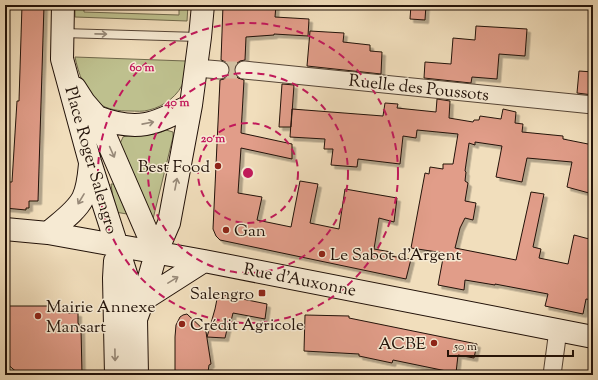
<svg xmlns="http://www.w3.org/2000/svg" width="598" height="380" font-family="'Sorts Mill Goudy',serif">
	<defs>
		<filter id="shadow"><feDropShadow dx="3.5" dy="3.5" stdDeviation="0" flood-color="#0004"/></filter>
	</defs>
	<rect width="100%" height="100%" fill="#f1debc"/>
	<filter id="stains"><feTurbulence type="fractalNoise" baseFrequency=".005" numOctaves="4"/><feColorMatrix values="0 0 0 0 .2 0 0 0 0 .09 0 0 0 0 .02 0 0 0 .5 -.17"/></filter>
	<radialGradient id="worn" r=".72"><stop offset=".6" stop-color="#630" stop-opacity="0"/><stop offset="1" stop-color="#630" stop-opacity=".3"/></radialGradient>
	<!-- green -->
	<path fill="#bec08e" stroke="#70694c" d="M75,5H84V12L179,15V5H188L187,21L75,17Z
		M75,57L186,61C186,67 186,74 184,80C180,95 163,107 149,110C143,112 136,111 130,111C119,111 108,110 98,103C85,93 78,72 75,57Z
		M166,130L173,132V137L153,219L151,220L119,146L123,137C130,134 135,136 143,135C151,135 158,134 166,130Z
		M111,184H116L127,214L115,212Z"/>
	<!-- building -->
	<path fill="#e19d89" stroke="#221209" filter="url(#shadow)" d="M22,5H44L38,201H29V208H26V210L5,208V182H12L17,101H19Z
		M223,5H276L275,17L309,19L308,36L274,34V35L246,37L245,60L240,61L236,64L234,69L235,74L238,78L244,80L241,133L292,144V159L241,148L238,193L262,197L257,220L291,227L300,181L318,184L310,223L339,229L345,189L397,198L394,222L379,218L374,249L391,252L390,256L411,259L406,279L220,240L216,236L213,229L220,80L224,79L228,76L230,70L229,65L226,62L221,60Z
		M411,5H426L425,20L410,19Z
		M476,26L527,29L525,56L499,54L497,79L472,77L471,83L424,78L425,62L451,64L453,38L475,40Z
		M310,31L344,33L343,42L370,45V51L382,52L381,74L307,66Z
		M579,71L593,72V95L577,93Z
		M282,84L294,85L291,127H279Z
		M437,99L450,101L449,118L473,122L474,120H479L480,116L501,119L503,109L516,112L515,123L523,124L522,132L563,136V139L593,145V172L589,193L567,187L572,162L527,158L522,182L496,177L502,146L475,142V145L469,143L465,171L466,172L465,181L468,183L465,201L476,203L473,220L465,218L460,228L455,248L516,260L531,192L544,194L533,247L541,249L539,258L568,264L574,235L593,240V300L586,299L583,314L545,306L548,294L495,284V285L465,280L464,290L438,285L444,253L411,248L425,173L429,174L430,167L443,169V164H453L458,134L417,130L416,138L403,136L400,164L358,159L357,167L331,165L333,149H324L325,139L290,137L292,109L383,116L385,103L398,104L397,108L436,112Z
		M218,294L267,304L265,319L233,313L231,321H229L225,338L207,337L215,309Z
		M5,306H61L68,313H78V323L81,328L82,375H20L5,362Z
		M187,314L206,332L211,364L209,365L208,372H205V375H175V337L176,325L180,317L183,315Z
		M305,315L349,316V318L477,344L474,358L458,355L456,373L393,360L392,363L359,356V354L304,351Z"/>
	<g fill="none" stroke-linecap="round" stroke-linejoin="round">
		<!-- street-tunnel -->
		<path stroke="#d2bfa1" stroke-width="17" stroke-dasharray="17 8" stroke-linecap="butt" d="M220,70H244"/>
		<!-- lane casing -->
		<g stroke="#564536" stroke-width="10">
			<path id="lane" d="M63,33L199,37"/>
		</g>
		<!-- street casing -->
		<g stroke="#564536" stroke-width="19">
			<path id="street" d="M196,68L220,70
				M244,70L593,105
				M552,375L558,330"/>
		</g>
		<!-- secondary casing -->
		<g stroke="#221209" stroke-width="24">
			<path id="secondary" d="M63,5L62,59L90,162L127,277L136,319L137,375
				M75,88L84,102L97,117L156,253
				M97,117C137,132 154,125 191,105
				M5,229L48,233L204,261L593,337
				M48,233C59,223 76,212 83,198C88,188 89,175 90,164
				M115,261L114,278L116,375
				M143,300L204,261
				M136,319L143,300L156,253L169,223L191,105L200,37L203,5"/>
		</g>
		<!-- lane -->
		<use href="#lane" stroke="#f6ead3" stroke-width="8"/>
		<!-- street -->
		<use href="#street" stroke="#f6ead3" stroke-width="17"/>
		<!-- secondary -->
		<use href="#secondary" stroke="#f6ead3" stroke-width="22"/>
	</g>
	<!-- one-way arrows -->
	<defs><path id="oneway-shaft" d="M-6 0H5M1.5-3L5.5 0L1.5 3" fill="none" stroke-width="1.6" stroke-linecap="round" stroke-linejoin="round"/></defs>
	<g stroke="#978978">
		<use href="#oneway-shaft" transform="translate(101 34) rotate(1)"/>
		<use href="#oneway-shaft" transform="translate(148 123) rotate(-11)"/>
		<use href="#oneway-shaft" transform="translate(112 152) rotate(66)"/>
		<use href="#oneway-shaft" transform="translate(176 184) rotate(-79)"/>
		<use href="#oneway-shaft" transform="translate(81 199) rotate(121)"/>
		<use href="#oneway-shaft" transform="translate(173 280) rotate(-31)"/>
		<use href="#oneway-shaft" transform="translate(115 355) rotate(89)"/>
	</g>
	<!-- distance rings -->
	<g fill="none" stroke="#c2185b" stroke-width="2" stroke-dasharray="7 5">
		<circle cx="248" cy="173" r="50"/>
		<circle cx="248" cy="173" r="100"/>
		<circle cx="248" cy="173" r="150"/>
	</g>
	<!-- markers -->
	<g fill="#8f2418" stroke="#f6ead3" stroke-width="1.5">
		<circle cx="218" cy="166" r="4"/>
		<circle cx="226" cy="230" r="4"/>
		<circle cx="322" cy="254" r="4"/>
		<rect x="258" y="289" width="8" height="8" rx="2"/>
		<circle cx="38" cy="316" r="4"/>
		<circle cx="182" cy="324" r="4"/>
		<circle cx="434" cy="343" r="4"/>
	</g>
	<g text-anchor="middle" stroke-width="3" stroke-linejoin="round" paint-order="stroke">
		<!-- street labels -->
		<g font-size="17" fill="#221209" stroke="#f6ead3">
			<text transform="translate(419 87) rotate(6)" y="6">Ruelle des Poussots</text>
			<text transform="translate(92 160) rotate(74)" y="6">Place Roger Salengro</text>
			<text transform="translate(300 279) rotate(11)" y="6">Rue d'Auxonne</text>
		</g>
		<!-- poi labels -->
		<g font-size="17" fill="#221209" stroke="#f6ead3" text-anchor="start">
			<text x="210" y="172" text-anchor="end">Best Food</text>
			<text x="234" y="236">Gan</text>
			<text x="330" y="260">Le Sabot d'Argent</text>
			<text x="254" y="299" text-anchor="end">Salengro</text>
			<text x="46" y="312">Mairie Annexe<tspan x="46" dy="20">Mansart</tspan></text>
			<text x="190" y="330">Crédit Agricole</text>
			<text x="426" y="349" text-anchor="end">ACBE</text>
		</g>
	</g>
	<circle cx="248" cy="173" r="6" fill="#c2185b" stroke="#f6ead3" stroke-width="2"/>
	<g font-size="12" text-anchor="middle" font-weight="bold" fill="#c2185b" stroke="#f6ead3" stroke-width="3" stroke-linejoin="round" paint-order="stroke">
		<text x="142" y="71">60 m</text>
		<text x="177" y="106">40 m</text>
		<text x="213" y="142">20 m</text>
	</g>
	<!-- margin -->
	<rect width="598" height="380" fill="none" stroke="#f1debc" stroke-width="20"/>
	<rect x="6" y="6" width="586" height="368" fill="none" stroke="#221209" stroke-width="2"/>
	<rect x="10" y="10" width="578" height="360" fill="none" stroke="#221209"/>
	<!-- scale -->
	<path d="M448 350v6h125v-6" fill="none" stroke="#221209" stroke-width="2"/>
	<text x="454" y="350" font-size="12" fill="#221209" stroke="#f6ead3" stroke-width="3" paint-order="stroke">50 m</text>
	<rect width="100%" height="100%" filter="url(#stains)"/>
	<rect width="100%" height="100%" fill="url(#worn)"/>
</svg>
